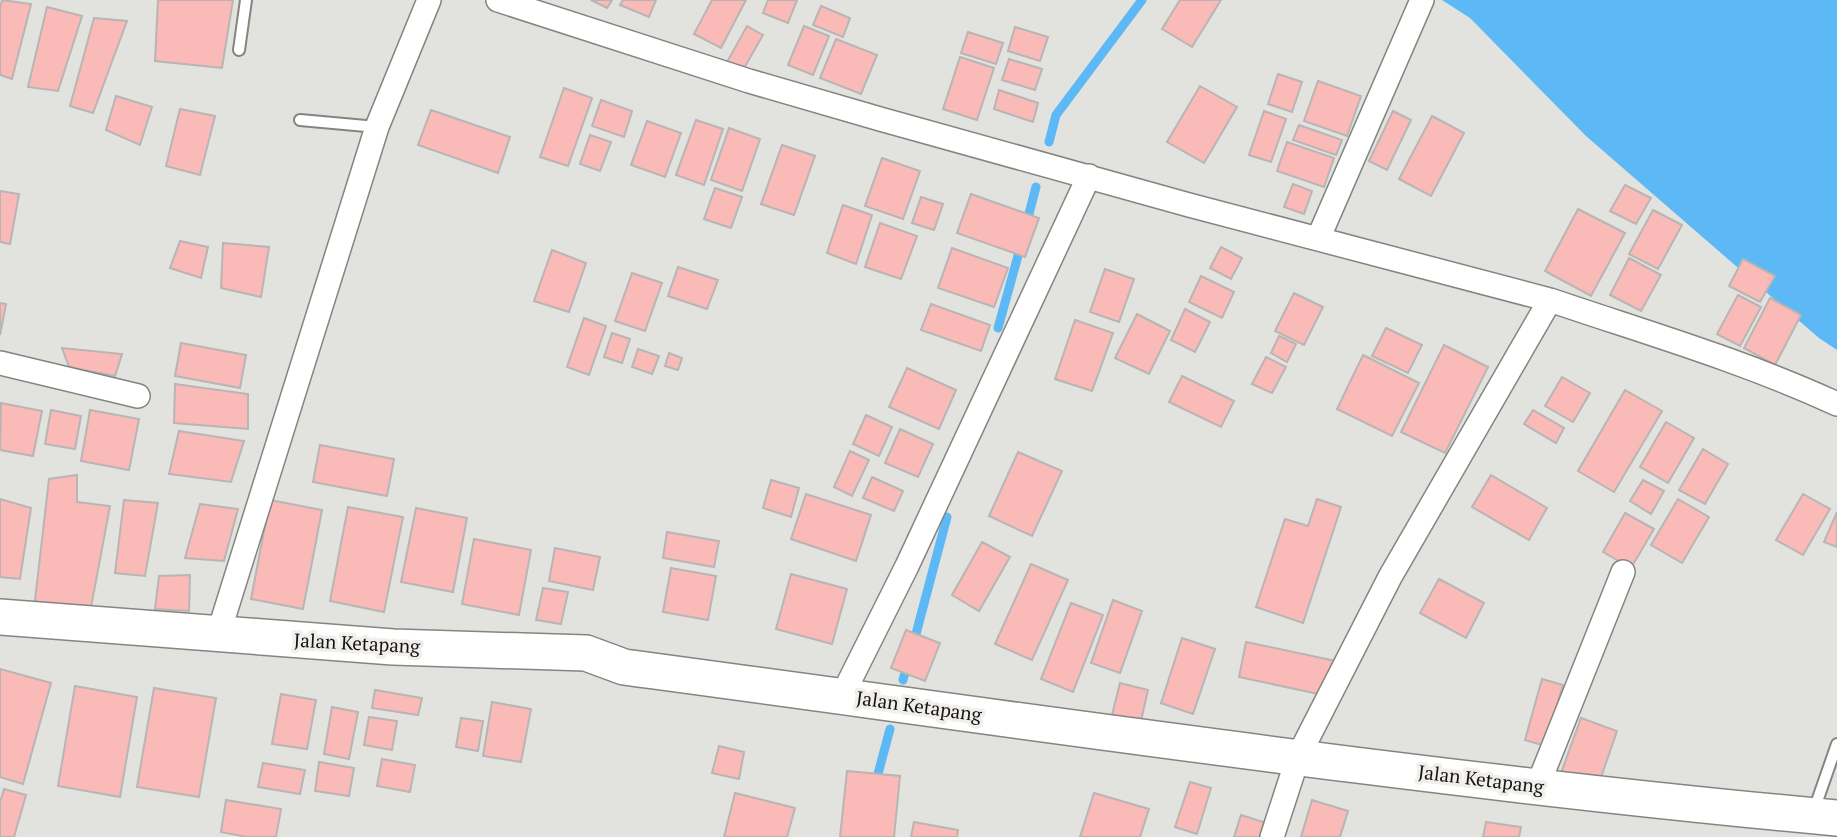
<svg xmlns="http://www.w3.org/2000/svg" width="1837" height="837" font-family="'PT Serif',serif">
	<rect width="100%" height="100%" fill="#e2e2de"/>
	<!-- water -->
	<path fill="#5db9f5" d="M1442,0H1837V350L1819,338L1586,136L1470,18Z"/>
	<g fill="none" stroke-linecap="round" stroke-linejoin="round">
		<!-- stream -->
		<path stroke="#5db9f5" stroke-width="9" d="M1049,142L1056,115L1142,0
			M1026,225L1036,187
			M998,328L1021,245
			M913,645L947,517
			M903,680L908,662
			M875,785L890,729"/>
	</g>
	<!-- building -->
	<path fill="#fabab7" stroke="#b8b5b4" stroke-width="2" d="M2,0L31,4L12,79L0,75V8Z
		M158,0H233L222,68L155,61Z
		M591,0H612L607,8Z
		M623,0H656L649,17L620,5Z
		M712,0H746L721,48L694,34Z
		M768,0H797L788,23L763,13Z
		M1180,0H1221L1192,47L1162,29Z
		M821,6L850,18L843,37L813,25Z
		M47,7L82,16L58,91L28,87Z
		M94,18L127,21L93,113L70,106Z
		M747,26L763,35L743,70L727,62Z
		M804,26L829,36L813,75L788,65Z
		M1015,27L1048,37L1040,61L1008,51Z
		M968,32L1003,43L996,64L961,53Z
		M836,39L877,55L861,94L820,78Z
		M960,57L994,68L977,120L943,109Z
		M1009,59L1042,69L1035,90L1002,80Z
		M1278,74L1302,82L1292,112L1268,104Z
		M1318,81L1361,96L1347,136L1304,121Z
		M1200,86L1237,107L1204,163L1167,142Z
		M564,88L592,98L568,166L540,157Z
		M999,90L1038,103L1033,122L994,109Z
		M116,96L152,107L140,145L106,130Z
		M601,100L632,111L624,137L592,126Z
		M180,109L215,116L200,175L166,166Z
		M431,110L510,137L498,173L418,145Z
		M1264,111L1286,119L1271,162L1249,155Z
		M1393,111L1411,120L1387,170L1369,161Z
		M1432,116L1464,133L1431,196L1399,179Z
		M696,120L723,129L704,185L676,175Z
		M647,121L681,133L665,177L631,165Z
		M1299,125L1342,140L1336,155L1293,140Z
		M729,128L760,139L742,191L711,180Z
		M590,135L611,142L600,171L580,164Z
		M1287,142L1334,158L1324,187L1277,171Z
		M782,145L815,156L794,215L761,204Z
		M882,158L920,171L903,219L865,206Z
		M1293,184L1312,191L1304,214L1284,207Z
		M1625,185L1651,198L1636,224L1610,211Z
		M715,188L742,197L731,228L704,219Z
		M0,191L19,194L10,244L0,242Z
		M971,194L1039,218L1025,257L957,233Z
		M921,197L943,204L934,230L912,223Z
		M843,205L872,215L856,264L827,253Z
		M1578,209L1625,233L1591,296L1545,271Z
		M1653,210L1682,225L1658,269L1629,254Z
		M880,223L917,236L901,279L865,267Z
		M180,241L208,247L201,278L170,268Z
		M223,243L269,247L261,297L221,288Z
		M1221,247L1242,258L1231,279L1210,268Z
		M952,248L1008,268L994,307L938,288Z
		M552,250L586,263L569,312L534,301Z
		M1629,258L1661,275L1641,311L1610,295Z
		M1743,259L1775,276L1760,302L1729,286Z
		M678,267L718,280L707,309L668,296Z
		M1105,269L1134,279L1119,322L1090,312Z
		M632,273L662,283L645,331L615,321Z
		M1201,276L1234,292L1222,318L1189,302Z
		M1294,293L1323,307L1304,345L1275,331Z
		M1738,295L1761,307L1740,346L1717,334Z
		M1770,298L1801,315L1775,365L1744,348Z
		M0,303L6,304L0,335Z
		M931,304L990,325L981,351L921,330Z
		M1185,309L1210,322L1195,352L1171,340Z
		M1137,314L1170,331L1149,374L1115,358Z
		M584,318L606,326L589,375L567,367Z
		M1075,320L1113,333L1092,391L1055,379Z
		M1386,328L1422,345L1408,373L1372,356Z
		M612,333L630,339L622,363L604,357Z
		M1279,336L1296,344L1287,362L1271,353Z
		M181,343L246,355L240,388L175,376Z
		M1444,345L1488,367L1445,453L1401,432Z
		M62,348L122,354L115,376L69,367Z
		M638,349L659,356L652,374L632,367Z
		M669,353L682,358L678,370L665,366Z
		M1363,355L1419,383L1392,436L1337,409Z
		M1266,357L1286,367L1272,393L1252,384Z
		M907,368L956,390L939,429L889,407Z
		M1182,376L1234,401L1221,427L1169,402Z
		M1562,377L1590,393L1573,422L1545,406Z
		M175,384L248,394V429L174,423Z
		M1625,390L1662,411L1614,492L1578,471Z
		M1,403L42,411L33,456L0,450Z
		M51,410L81,416L75,449L45,444Z
		M90,410L139,419L129,470L81,461Z
		M1533,410L1564,428L1556,443L1524,424Z
		M866,415L892,427L879,456L853,444Z
		M1666,422L1694,438L1668,483L1640,467Z
		M900,429L933,444L918,477L885,463Z
		M179,431L244,441L231,482L169,474Z
		M320,445L394,459L387,496L313,482Z
		M1703,449L1728,464L1705,504L1679,490Z
		M850,451L869,460L852,496L834,487Z
		M1018,452L1062,471L1032,536L989,516Z
		M77,475V502L110,506L89,618L34,609L49,479Z
		M1491,475L1547,508L1529,540L1472,507Z
		M872,477L903,491L894,511L863,498Z
		M771,480L799,488L791,517L763,508Z
		M1643,480L1664,491L1651,514L1630,501Z
		M806,494L871,515L856,561L791,539Z
		M1803,494L1830,509L1803,555L1776,540Z
		M0,499L31,508L20,579L0,577Z
		M1317,499L1341,507L1303,623L1256,607L1285,519L1308,526Z
		M1678,499L1709,517L1682,563L1651,545Z
		M124,500L158,503L145,576L115,573Z
		M270,500L322,510L303,609L251,599Z
		M200,504L238,509L224,561L185,558Z
		M348,507L403,517L384,612L330,601Z
		M416,508L467,518L453,592L401,582Z
		M1837,512V547L1824,542Z
		M1625,513L1654,529L1631,568L1603,552Z
		M667,532L719,541L714,567L663,558Z
		M474,539L531,550L519,615L462,604Z
		M982,542L1010,557L979,611L952,595Z
		M555,548L600,557L593,590L549,581Z
		M1031,564L1068,580L1032,660L995,644Z
		M671,568L716,576L708,620L663,612Z
		M791,574L847,589L832,644L776,629Z
		M190,575L189,611L155,609L159,576Z
		M1439,579L1484,603L1466,638L1420,613Z
		M543,588L568,592L561,624L536,620Z
		M1113,600L1142,611L1120,673L1091,663Z
		M1071,603L1103,615L1073,692L1041,679Z
		M906,630L940,643L925,681L891,668Z
		M1182,638L1215,649L1193,714L1161,703Z
		M1246,642L1336,661L1328,696L1239,677Z
		M0,669L51,683L23,784L0,777Z
		M1542,679L1563,685L1545,746L1525,740Z
		M1120,683L1148,690L1141,721L1112,715Z
		M75,686L137,697L120,797L58,786Z
		M154,688L216,698L199,797L137,787Z
		M375,690L422,698L418,715L372,708Z
		M281,694L316,700L307,749L272,744Z
		M492,702L531,709L521,762L483,756Z
		M332,707L358,712L349,759L324,754Z
		M369,717L397,721L392,750L364,745Z
		M461,718L483,721L478,751L456,747Z
		M1581,718L1617,731L1598,786L1561,773Z
		M719,746L744,752L739,779L712,773Z
		M382,759L415,765L410,792L377,786Z
		M319,762L354,768L349,796L315,791Z
		M263,763L305,770L300,794L258,787Z
		M847,771L900,776L894,837H840Z
		M1190,782L1211,788L1197,834L1175,827Z
		M4,789L26,795L14,837H0V802Z
		M735,793L795,808L787,837H724Z
		M1094,793L1149,809L1140,837H1080Z
		M226,800L281,809L276,837H247L221,832Z
		M1312,800L1348,811L1340,837H1301Z
		M1241,815L1276,826L1272,837H1234Z
		M914,822L958,830L957,837H911Z
		M1486,822L1521,827L1519,837H1483Z"/>
	<g fill="none" stroke-linecap="round" stroke-linejoin="round">
		<!-- service casing -->
		<g stroke="#848481" stroke-width="14">
			<path id="service" d="M239,50L246,0
				M300,120L377,127
				M1814,810L1837,744"/>
		</g>
		<!-- minor casing -->
		<g stroke="#848481" stroke-width="26">
			<path id="minor" d="M498,0L749,81L880,119L1189,205L1550,300L1390,577L1298,757L1272,837
				M1318,239L1422,0
				M1550,300C1647,333 1744,361 1837,404
				M0,363L138,396
				M218,635L377,127L429,0
				M842,696L907,566L1089,176
				M1538,785L1623,572"/>
		</g>
		<!-- primary casing -->
		<g stroke="#848481" stroke-width="38">
			<path id="primary" d="M0,617L393,647L586,653L624,667C1028,721 1431,781 1837,818"/>
		</g>
		<!-- service -->
		<use href="#service" stroke="#fff" stroke-width="10"/>
		<!-- minor -->
		<use href="#minor" stroke="#fff" stroke-width="23"/>
		<!-- primary -->
		<use href="#primary" stroke="#fff" stroke-width="35"/>
	</g>
	<g text-anchor="middle" stroke-width="7" stroke-linejoin="round" paint-order="stroke">
		<!-- street labels -->
		<g font-size="19" fill="#161514" stroke="#f0efec">
			<text transform="translate(357 643) rotate(3)" y="7">Jalan Ketapang</text>
			<text transform="translate(919 706) rotate(8)" y="7">Jalan Ketapang</text>
			<text transform="translate(1481 779) rotate(7)" y="7">Jalan Ketapang</text>
		</g>
	</g>
</svg>
